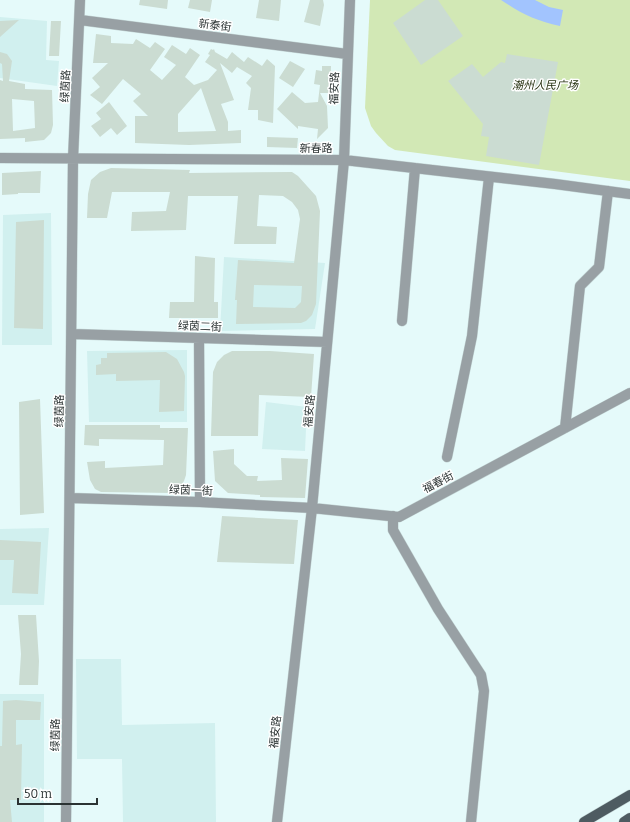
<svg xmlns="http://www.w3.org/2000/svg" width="630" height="822" font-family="Bitter,'Noto Sans SC',serif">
	<rect width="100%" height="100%" fill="#e5fafa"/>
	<!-- built -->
	<path fill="#d1f0ef" d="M0,17L47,21L46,60L59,61L57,86L0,78Z
		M51,213L52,345H2L3,215Z
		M224,257L325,263L315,329L220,331Z
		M187,350V422H89L87,351Z
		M266,402L307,407L305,451L262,449Z
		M49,528L44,605H0V529Z
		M76,659H121L122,725L215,723L216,822H123L122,759H77Z
		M0,694H44V822H0Z"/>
	<!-- park -->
	<path fill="#d2e8b5" d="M370,0H630V181L395,150L388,146L376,133L371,126L365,108Z"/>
	<!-- water -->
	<path fill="#a2c4fe" d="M501,0H535L549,7L563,10L560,26C536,21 522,14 501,0Z"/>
	<!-- building -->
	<path fill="#cbdcd2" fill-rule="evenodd" d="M140,0H168L167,9L139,5Z
		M190,0H212L210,12L188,8Z
		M259,0H281L279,21L256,18Z
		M310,0H323L324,5L320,26L304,22Z
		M425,0H438L463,36L421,65L393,23Z
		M19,20L0,37V21Z
		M51,21H61L59,56H49Z
		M96,34L111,36V43L133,44L136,39L150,48L155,42L165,49L150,70L162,80L176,65L164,57L172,45L186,54L190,48L200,55L185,77L194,85L208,80L217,70L205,62L210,55L208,54L211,49L213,50L214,49L215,52L227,59L232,52L244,62L248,57L262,66L267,59L275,66L273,123L258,120V110H248L251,88L246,83L252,76L237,67L232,73L220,63L234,100L221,104L228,122V131L241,130V143L189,145L135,143V116H148L133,101L141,94L123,79L102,104L90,95L100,87L92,78L108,63H93ZM201,88L216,131L178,132V114Z
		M0,52L7,54L12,61L9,81L25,84V89L52,90L53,125L51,133L44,140L25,142V138L0,139V80L3,81L2,64L0,63ZM12,99L34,101L35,128L13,131Z
		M507,54L558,62L539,165L486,156L489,137L481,136L483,124L448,81L472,64L483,77L501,62L505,63Z
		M290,61L305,69L293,87L279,78Z
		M322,66H331L330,93H320L327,106L328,128L317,139L318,129L298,126V129L277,109L292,92L305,103L318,102L320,85L314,84L316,70L322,71Z
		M109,102L127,126L117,135L111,128L100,137L91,126L101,119L96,113Z
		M267,137L298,138L297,148L267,147Z
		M111,168L190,170L189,173L292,172L298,176L316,196L320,211L316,304L312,315L306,321L301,323L236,324L237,300H235L238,260L294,263L300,219L298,210L292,202L283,196L259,195L257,226L277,227L276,244H234L238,196H188L186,230L131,231L132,212L166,211L170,192H112L107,218H87L88,194L91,180L100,172ZM254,285L302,286L301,302L295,308L253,307Z
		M41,171L40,193H18V194L2,195V173Z
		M44,220L43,329L14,328L16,222Z
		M195,256L215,258L214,302H218V318H169L170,302H194Z
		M232,351H270L314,354L311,397L259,395L258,436H211L213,372L217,362L224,355Z
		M166,352L177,359L184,372L185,376L184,411L159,412L160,380L116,381V374L96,375V365L101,364V358H107V353Z
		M40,399L44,513L20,515L19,402Z
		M85,425H160V428H188L186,475L184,481L179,488L172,493L101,492L95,489L90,480L87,462L105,461V468L163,465L164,440L99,439V446L84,445Z
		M234,449V464L247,476H258L257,481L282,480L281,458L308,459L305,498L260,497V495L228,493L215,481L213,451Z
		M222,516L298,520L294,564L217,562Z
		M0,540L41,542L38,594L12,593L14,560H0Z
		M18,615H36L39,661L38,685H19L21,654Z
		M16,700L41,702L40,720H16V745L22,744L21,800H10L12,822H0V746H2L3,701Z"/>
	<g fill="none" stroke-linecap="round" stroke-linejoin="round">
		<!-- minor casing -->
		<g stroke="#c4d6d6" stroke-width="11">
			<path id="minor" d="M80,20L347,54
				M0,158L344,160L555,184L630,194
				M402,321L415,168
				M72,334L327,342
				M199,338L200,502
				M565,428L580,286L599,267L608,191
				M447,457L472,336L489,177
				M70,498L200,502L312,508L399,517L630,393
				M393,516V530L438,609L481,675L484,691L471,822
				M66,822L73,159L80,0
				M277,822L312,508L344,160L350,0"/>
		</g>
		<!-- major casing -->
		<g stroke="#c4d6d6" stroke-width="11">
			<path id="major" d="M584,822L630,795
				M624,822L630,818"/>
		</g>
		<!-- minor -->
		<use href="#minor" stroke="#98a0a4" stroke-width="10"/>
		<!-- major -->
		<use href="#major" stroke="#4e5b61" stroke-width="10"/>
	</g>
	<g text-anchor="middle" stroke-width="3" stroke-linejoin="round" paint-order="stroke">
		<!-- street labels -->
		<g font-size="11" fill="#2b3333" stroke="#fff">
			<text transform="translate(215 25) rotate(7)" y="4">新泰街</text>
			<text transform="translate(65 86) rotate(-87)" y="4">绿茵路</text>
			<text transform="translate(334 88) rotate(-88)" y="4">福安路</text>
			<text x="316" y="152">新春路</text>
			<text transform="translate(200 326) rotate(2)" y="4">绿茵二街</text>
			<text transform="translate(59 411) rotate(-89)" y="4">绿茵路</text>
			<text transform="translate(309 411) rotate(-85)" y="4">福安路</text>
			<text transform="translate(438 482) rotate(-28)" y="4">福春街</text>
			<text transform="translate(191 490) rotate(2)" y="4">绿茵一街</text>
			<text transform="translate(275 732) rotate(-84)" y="4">福安路</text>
			<text transform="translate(55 735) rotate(-89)" y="4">绿茵路</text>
		</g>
		<!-- park labels -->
		<g font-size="11" font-style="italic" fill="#232f0d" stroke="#fff">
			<text x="545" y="89">潮州人民广场</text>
		</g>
	</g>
	<!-- scale -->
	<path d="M18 798v6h79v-6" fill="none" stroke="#2b3333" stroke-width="2"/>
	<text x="24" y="798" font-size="12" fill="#2b3333" stroke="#ffffff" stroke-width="3" paint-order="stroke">50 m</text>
</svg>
